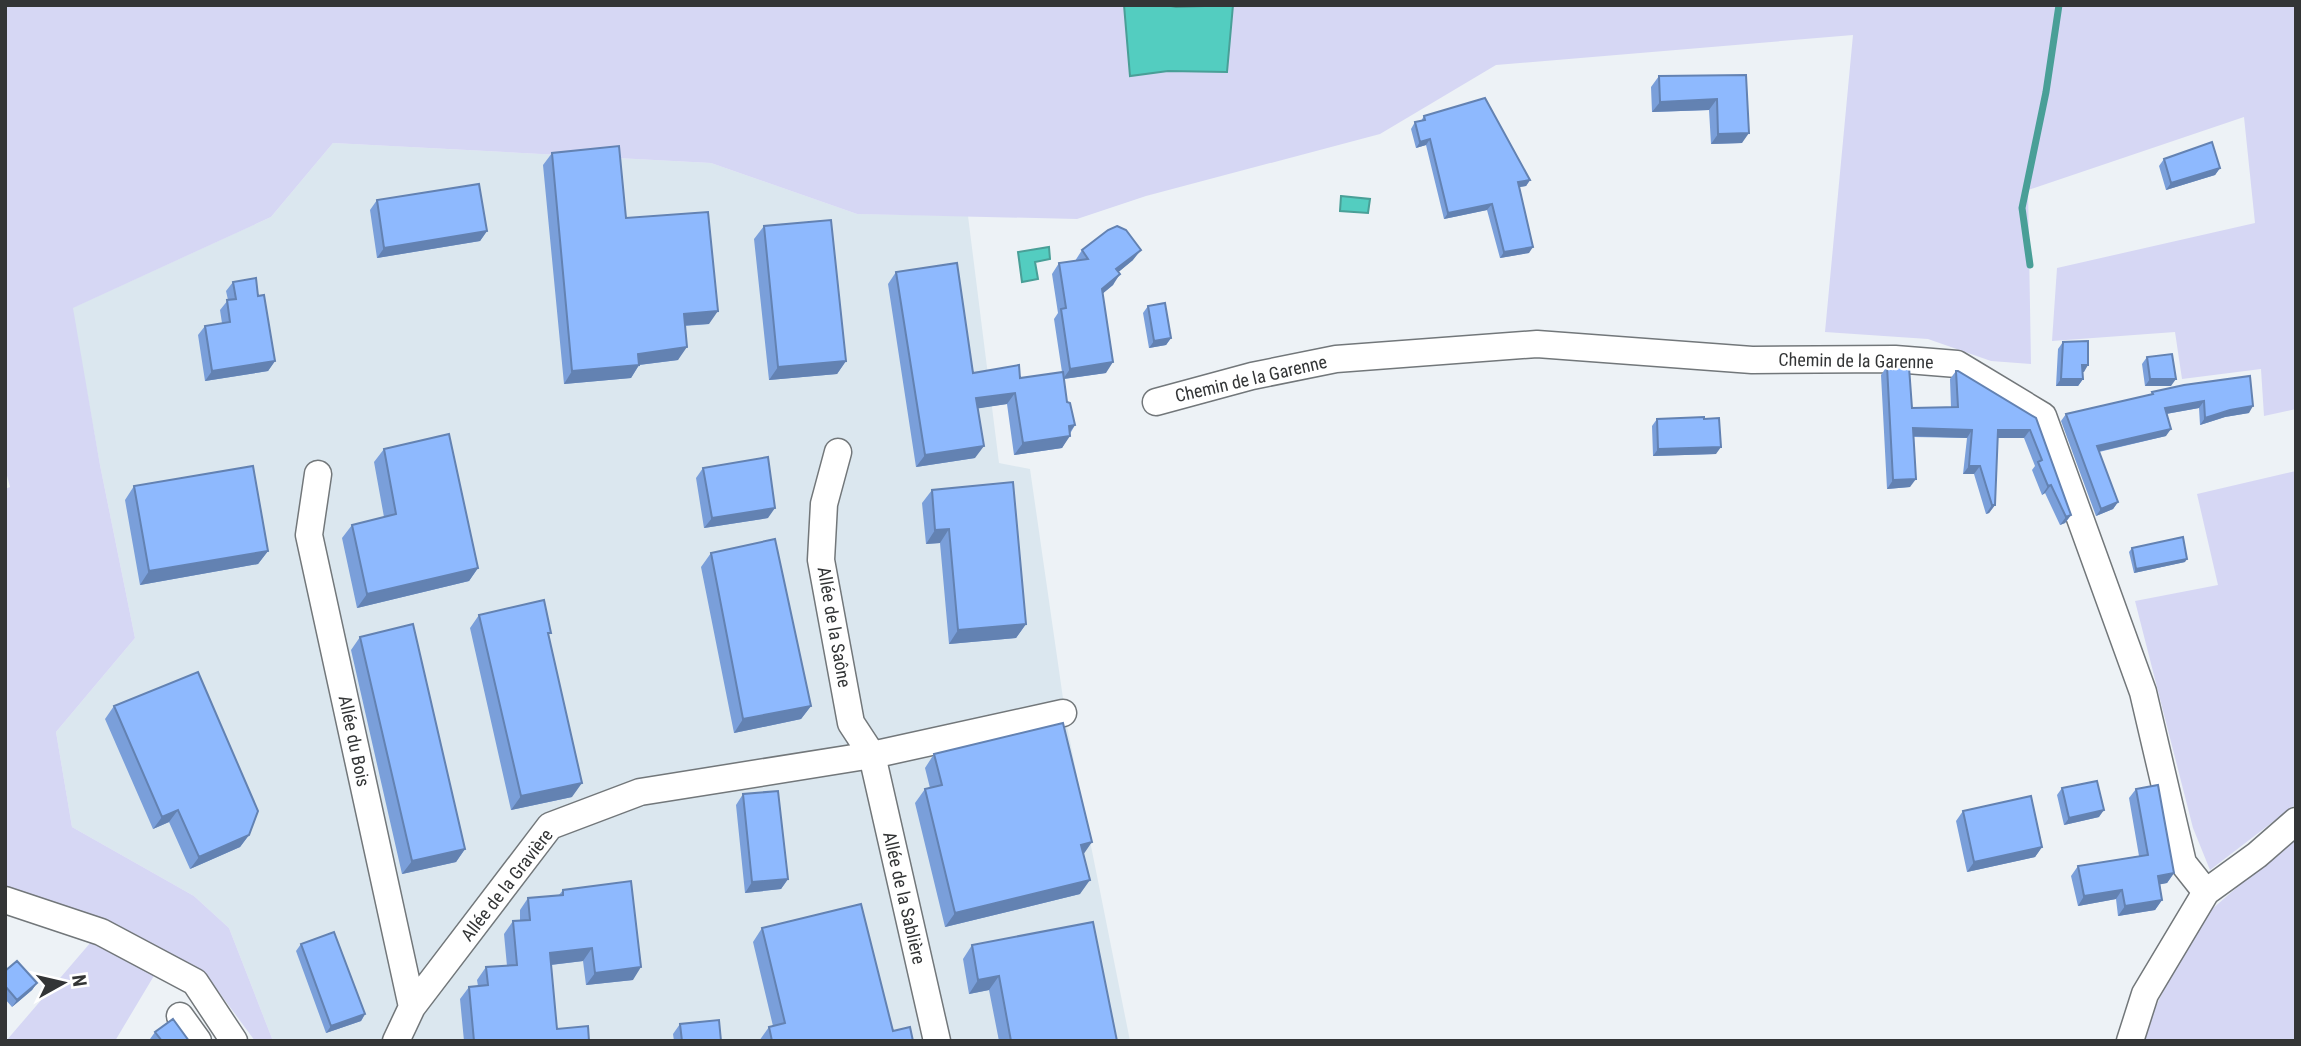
<svg xmlns="http://www.w3.org/2000/svg" width="2301" height="1046" font-family="'Roboto Condensed',sans-serif">
	<rect width="100%" height="100%" fill="#edf2f6"/>
	<!-- built -->
	<path fill="#dbe7ef" d="M333,143L711,163L857,214L968,216L999,463L1030,469L1067,726L1130,1041H273L229,928L194,896L72,827L56,732L135,638L100,465L72,308L271,217Z"/>
	<!-- green -->
	<path fill="#d6d7f4" d="M5,5H2296V409L2264,416L2261,369L2182,379L2175,332L2052,341L2057,268L2255,223L2244,117L2028,190L2031,364L1991,361L1928,339L1825,332L1853,35L1496,65L1380,134L1146,196L1077,219L857,214L711,163L333,143L271,217L73,308L100,465L135,638L56,732L72,827L194,896L229,928L273,1041H255L207,976L170,953L5,887V489L10,487L5,468Z
		M2296,471V804L2210,870L2193,828L2135,601L2218,585L2197,494Z
		M2296,836V1041H2143L2146,1028L2184,946L2211,910Z
		M91,942L161,964L115,1041H6Z"/>
	<!-- water -->
	<path fill="#53cdc0" stroke="#499f97" stroke-width="2" d="M1124,5H1166L1176,7L1233,5L1227,72L1168,71L1130,76Z
		M1341,196L1370,199L1368,213L1340,211Z
		M1049,247L1050,259L1035,262L1038,279L1022,282L1018,252Z"/>
	<g fill="none" stroke-linecap="round" stroke-linejoin="round">
		<!-- stream -->
		<path stroke="#499f97" stroke-width="7" d="M2030,265L2022,208L2046,92L2059,5"/>
		<!-- minor casing -->
		<g stroke="#72777a" stroke-width="29">
			<path id="minor" d="M1156,402L1252,376L1336,359L1537,344L1752,360L1895,359L1957,364L2043,416L2143,692L2183,863L2206,892
				M838,452L824,504L821,560L851,723L872,755L937,1041
				M318,474L309,535L412,1007
				M5,900L101,932L195,982L234,1041
				M180,1016L198,1041
				M396,1041L412,1007L550,826L640,792L872,755L1063,713
				M2130,1041L2145,994L2206,892L2257,855L2296,821"/>
		</g>
		<!-- minor -->
		<use href="#minor" stroke="#fff" stroke-width="26"/>
	</g>
	<!-- wall -->
	<path fill="#7a9fda" d="M1746,75L1742,143L1711,144L1709,110L1652,112L1651,87L1659,76Z
		M1424,116L1530,180L1526,186L1519,187L1529,253L1500,258L1487,210L1444,219L1426,145L1416,148L1411,129L1415,122L1421,121Z
		M552,153L626,218L709,324L685,326L678,360L639,365L631,378L564,384L543,165Z
		M2164,159L2220,168L2215,175L2166,190L2159,166Z
		M377,200L487,231L480,241L377,258L370,210Z
		M764,226L846,361L837,374L769,380L754,239Z
		M1082,250L1133,260L1118,272L1113,285L1103,293L1106,373L1064,379L1067,402L1075,425L1062,448L1014,455L1007,404L978,408L975,458L916,467L888,284L896,272L973,373L1020,378L1062,372L1054,319L1058,313L1052,274L1059,263L1075,261Z
		M233,282L258,296L275,361L268,371L205,381L198,335L205,326L222,323L220,310L228,300L226,291Z
		M1148,306L1171,338L1166,345L1149,348L1143,313Z
		M2063,342L2088,365L2082,372L2083,379L2078,386H2056L2058,349Z
		M2147,357L2171,386H2145L2142,364Z
		M1887,366L1912,408L1951,407L1950,379L1956,371L2036,418L2071,515L2065,523L2060,525L2045,493L2042,495L2032,470L2035,466L2024,438H1998L1995,505L1989,513L1986,514L1974,474H1963L1967,438L1914,437L1910,487L1887,489L1881,375Z
		M2184,385L2249,413L2225,417L2200,425L2199,408L2166,414V436L2099,452L2118,502L2113,509L2096,516L2061,421L2066,414L2151,395L2152,392Z
		M1657,419L1716,454L1653,456L1652,426Z
		M384,449L478,568L469,581L357,608L342,538L352,525L384,517L374,462Z
		M703,468L768,518L704,528L696,478Z
		M134,486L268,551L258,564L140,585L125,500Z
		M932,490L1026,624L1016,638L949,644L940,543L926,544L922,503Z
		M2132,548L2185,562L2134,573L2129,552Z
		M711,553L811,706L801,719L734,733L701,567Z
		M479,615L548,636L572,797L511,810L470,628Z
		M360,637L465,849L456,862L402,874L351,650Z
		M114,706L249,835L240,847L190,869L169,822L153,829L105,719Z
		M934,754L1083,854L1080,894L945,927L915,803L925,789L930,788L925,768Z
		M2062,788L2099,817L2064,825L2057,795Z
		M2136,789L2174,873L2167,883L2160,884L2162,900L2155,910L2118,916L2116,899L2078,906L2071,876L2078,866L2139,856L2129,798Z
		M743,794L788,879L781,889L745,893L736,805Z
		M1963,811L2042,847L2035,857L1967,872L1956,821Z
		M563,890L633,980L586,985L583,961L551,965L557,1029L589,1041H464L460,999L469,987L478,986L477,980L486,967L507,966L504,934L513,921H520V910L528,898L559,895Z
		M762,928L893,1031L913,1041H759L769,1027L773,1026L753,942Z
		M301,944L365,1014L361,1021L326,1033L296,951Z
		M972,945L1117,1041H999L989,990L969,994L963,959Z
		M5,971L37,983L32,990L12,1007L5,999Z
		M680,1024L721,1041H674L673,1034Z
		M155,1032L189,1041H151L150,1039Z"/>
	<!-- shaded-wall -->
	<path fill="#6382b2" d="M1717,99L1709,110L1652,112L1660,102Z
		M1749,133L1742,143L1711,144L1718,134Z
		M1430,139L1426,145L1416,148L1420,142Z
		M2220,168L2215,175L2166,190L2171,183Z
		M1530,180L1526,186L1514,188L1518,182Z
		M1492,204L1487,210L1444,219L1448,213Z
		M487,231L480,241L377,258L384,248Z
		M1533,247L1529,253L1500,258L1504,252Z
		M1141,250L1133,260L1109,280L1116,269Z
		M1120,274L1113,285L1095,300L1102,289Z
		M718,311L709,324L675,326L684,314Z
		M1171,338L1166,345L1149,348L1154,341Z
		M687,347L678,360L638,365H639L631,378L564,384L572,371L638,354Z
		M275,361L268,371L205,381L212,371Z
		M846,361L837,374L769,380L778,367Z
		M1113,362L1106,373L1063,379L1070,369Z
		M2082,365H2088L2084,372H2077Z
		M2061,379H2083L2078,386H2056Z
		M2150,379H2176L2171,386H2145Z
		M1015,393L1007,404L968,410L976,398Z
		M2204,401L2199,408L2160,415L2165,408Z
		M2253,406L2249,413L2225,417L2200,425L2205,418L2230,410Z
		M1075,425L1067,436H1070L1062,448L1014,455L1023,443L1069,426Z
		M1913,428L1972,430L1967,438L1907,436Z
		M2171,429L2166,436L2092,453L2097,446Z
		M1998,430H2030L2024,438H1992Z
		M984,446L975,458L916,467L925,455Z
		M1721,447L1716,454L1653,456L1658,449Z
		M1969,466H1980L1974,474H1963Z
		M1916,479L1910,487L1887,489L1893,480Z
		M2051,485L2045,493L2042,495L2048,486Z
		M2118,502L2113,509L2096,516L2101,509Z
		M1992,505H1995L1989,513L1986,514Z
		M775,508L768,518L704,528L712,518Z
		M2071,515L2065,523L2060,525L2066,517Z
		M949,529L940,543L926,544L935,530Z
		M268,551L258,564L140,585L149,571Z
		M2187,559L2185,562L2134,573L2136,569Z
		M478,568L469,581L357,608L367,594Z
		M1026,624L1016,638L949,644L958,630Z
		M811,706L801,719L734,733L743,719Z
		M582,783L572,797L511,810L521,796Z
		M178,810L169,822L153,829L162,817Z
		M2104,810L2099,817L2064,825L2069,818Z
		M249,835L240,847L190,869L199,857Z
		M1092,842L1083,855L1081,845Z
		M2042,847L2035,857L1967,872L1974,862Z
		M465,849L456,862L402,874L412,861Z
		M2174,873L2167,883L2152,886L2158,876Z
		M788,879L781,889L745,893L752,882Z
		M1090,880L1080,894L945,927L955,913Z
		M2122,890L2116,899L2078,906L2084,896Z
		M2162,900L2155,910L2118,916L2125,906Z
		M592,948L583,961L541,966L550,953Z
		M641,967L633,980L586,985L595,973Z
		M999,976L989,990L969,994L978,980Z
		M37,983L32,990L12,1007L17,1000Z
		M365,1014L361,1021L326,1033L331,1026Z"/>
	<!-- building -->
	<path fill="#8eb9fe" stroke="#6382b2" stroke-width="2" d="M1746,75L1749,133L1718,134L1717,99L1660,102L1659,76Z
		M1485,98L1530,180L1518,182L1533,247L1504,252L1492,204L1448,213L1430,139L1420,142L1415,122L1425,120L1424,116Z
		M2212,142L2220,168L2171,183L2164,159Z
		M619,146L626,218L708,212L718,311L684,314L687,347L638,354L639,365L572,371L552,153Z
		M479,184L487,231L384,248L377,200Z
		M831,220L846,361L778,367L764,226Z
		M1117,226L1126,230L1141,250L1116,269L1120,274L1102,289L1113,362L1070,369L1061,309L1066,308L1059,263L1088,259L1082,250L1108,230Z
		M957,263L973,373L1019,365L1020,378L1063,372L1067,402L1070,403L1075,425L1069,426L1070,436L1023,443L1015,393L976,398L984,446L925,455L896,272Z
		M256,278L258,296L264,295L275,361L212,371L205,326L230,322L227,300L236,299L233,282Z
		M1165,303L1171,338L1154,341L1148,306Z
		M2088,341V365H2082L2083,379H2061L2063,342Z
		M2172,354L2176,379H2150L2147,357Z
		M1887,366L1909,367L1912,408L1958,407L1956,371H1958L2036,418L2071,515L2066,517L2051,485L2048,486L2038,462L2042,460L2030,430H1998L1995,505H1992L1980,466H1969L1972,430L1913,428L1916,479L1893,480Z
		M2250,376L2253,406L2230,410L2205,418L2204,401L2165,408L2171,429L2097,446L2118,502L2101,509L2066,414L2153,394L2152,392L2184,385Z
		M1704,417V419L1719,418L1721,447L1658,449L1657,419Z
		M449,434L478,568L367,594L352,525L396,514L384,449Z
		M768,457L775,508L712,518L703,468Z
		M253,466L268,551L149,571L134,486Z
		M1013,482L1026,624L958,630L949,529L935,530L932,490Z
		M2183,537L2187,559L2136,569L2132,548Z
		M775,539L811,706L743,719L711,553Z
		M544,600L551,633H548L582,783L521,796L479,615Z
		M413,624L465,849L412,861L360,637Z
		M198,672L258,811L249,835L199,857L178,810L162,817L114,706Z
		M1063,723L1092,842L1081,845L1090,880L955,913L925,789L942,785L934,754Z
		M2097,781L2104,810L2069,818L2062,788Z
		M2158,785L2174,873L2158,876L2162,900L2125,906L2122,890L2084,896L2078,866L2148,855L2136,789Z
		M778,791L788,879L752,882L743,794Z
		M2031,796L2042,847L1974,862L1963,811Z
		M631,881L641,967L595,973L592,948L550,953L557,1029L588,1026L589,1041H474L469,987L488,985L486,967L517,965L513,921L530,920L528,898L563,895V890Z
		M861,904L893,1031L910,1027L913,1041H772L769,1027L785,1023L762,928Z
		M1093,922L1117,1041H1011L999,976L978,980L972,945Z
		M334,932L365,1014L331,1026L301,944Z
		M17,961L37,983L17,1000L5,986V971Z
		M173,1019L189,1041H162L155,1032Z
		M719,1020L721,1041H682L680,1024Z"/>
	<g text-anchor="middle" stroke-width="5" stroke-linejoin="round" paint-order="stroke">
		<!-- street labels -->
		<g font-size="18" fill="#333536" stroke="#fff">
			<text transform="translate(1856 361) rotate(1)" y="6">Chemin de la Garenne</text>
			<text transform="translate(1251 379) rotate(-13)" y="6">Chemin de la Garenne</text>
			<text transform="translate(834 627) rotate(80)" y="6">Allée de la Saône</text>
			<text transform="translate(354 741) rotate(78)" y="6">Allée du Bois</text>
			<text transform="translate(507 885) rotate(-52)" y="6">Allée de la Gravière</text>
			<text transform="translate(904 898) rotate(77)" y="6">Allée de la Sablière</text>
		</g>
	</g>
	<!-- border -->
	<rect width="2301" height="1046" fill="none" stroke="#333536" stroke-width="14"/>
	<!-- north arrow -->
	<g transform="translate(63 983) rotate(82)" stroke="#ffffff" stroke-width="5" paint-order="stroke">
	<path d="M0-5L12 26L0 18L-12 26Z" fill="#333536"/>
	<text y="-10" font-size="19" font-weight="bold" text-anchor="middle" fill="#333536">N</text>
	</g>
</svg>
